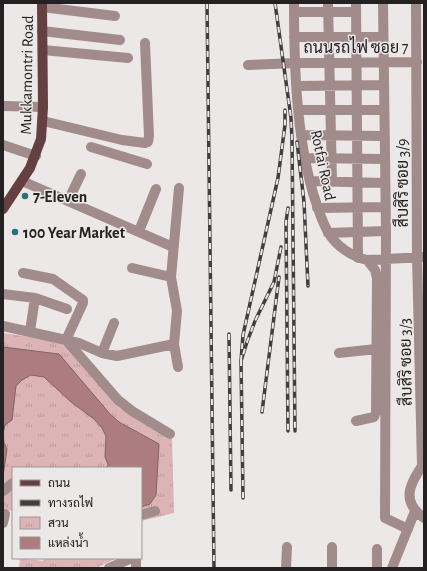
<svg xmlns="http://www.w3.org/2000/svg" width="427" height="571" font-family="'Alegreya Sans',Sarabun,sans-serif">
	<defs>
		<pattern id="park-tufts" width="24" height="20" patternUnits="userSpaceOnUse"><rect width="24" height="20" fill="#dcb4b5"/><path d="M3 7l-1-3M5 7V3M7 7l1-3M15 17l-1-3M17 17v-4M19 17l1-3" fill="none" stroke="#bc9a9b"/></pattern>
	</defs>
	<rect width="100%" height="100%" fill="#ece8e8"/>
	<!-- park -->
	<path fill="url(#park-tufts)" d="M3,333L65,342L95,375L119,408L172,437L174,513L141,521V468H13V511L3,509Z
		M20,558L43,561L44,558H117L96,568H19Z"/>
	<!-- water -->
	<path fill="#ad7c7e" stroke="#846162" d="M3,347L59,354L110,414L119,422L159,444L156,495L150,504L141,507V468H107L108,464L105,457L106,436L102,428L94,419L71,402L44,377L31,375L22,380L16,386L12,420L5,425L3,433L4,443L7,449L3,476Z"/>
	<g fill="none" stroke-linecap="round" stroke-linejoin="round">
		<!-- minor -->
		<path stroke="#a28b8b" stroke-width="10" d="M294,3C294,64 296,134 313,193C317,206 321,220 328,232C336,246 351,256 367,260L424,257
			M328,3L332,182
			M356,3L358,258
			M383,3L386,231L385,518L408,529
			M416,3L417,257L422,466
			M42,7L115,16
			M294,12H356
			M42,31L120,40
			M294,37H383
			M43,50L128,58
			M248,65L295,63L417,62
			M297,86L383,85
			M3,106L43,107
			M299,110H383
			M43,121L122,140L145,143L148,142L149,136L145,43
			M302,135L384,136
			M3,145L36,156
			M91,147L147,164
			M305,158L384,159
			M22,181L173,247
			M310,181L385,183
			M68,201L81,174
			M317,208L385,207
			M139,231L156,189
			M328,233L386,231
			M132,268L171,277
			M23,273L53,279L83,300V303L66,340L118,400L132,411L170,434
			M3,294L35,298L67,309
			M3,326L66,340L79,343L102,353L117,356L174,344
			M30,331L35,298
			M102,353L114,323
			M339,353L376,349
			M178,367L174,344L177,311L171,277L179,188
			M356,421L374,417L376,412L377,278L375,270L367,260
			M424,463C410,483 400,501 424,518
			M3,491L13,483
			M141,515L155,511
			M3,523L5,514
			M109,568L132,558
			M136,568V558
			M286,568L287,547
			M332,568V547
			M377,568V549
			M392,568L415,511"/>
		<!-- major -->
		<path stroke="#654041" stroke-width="10" d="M3,209L30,168L41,139L43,107L42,3"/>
		<!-- rail casing -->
		<g stroke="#403e3e" stroke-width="3.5">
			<path id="rail" d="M207,3L214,568
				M275,3L291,118L292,140L295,431
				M297,142L304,202L308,286
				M288,208L286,222L288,431
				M229,334L231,490
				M241,361L243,335L278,178L285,125V110
				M262,412L279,277
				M243,498L241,361L247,342L255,321L274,282L281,247"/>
		</g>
		<!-- rail -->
		<use href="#rail" stroke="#ece8e8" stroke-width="2" stroke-dasharray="6" stroke-linecap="butt"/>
	</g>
	<!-- markers -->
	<g fill="#287274" stroke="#ece8e8" stroke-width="1.5">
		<circle cx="25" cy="196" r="4"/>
		<circle cx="15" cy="232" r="4"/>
	</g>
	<g text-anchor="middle" stroke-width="3" stroke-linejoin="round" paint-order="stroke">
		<!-- street labels -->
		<g font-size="16" fill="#232121" stroke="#ece8e8">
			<text x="356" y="53">ถนนรถไฟ ซอย 7</text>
			<text transform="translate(26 75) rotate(-89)" y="6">Mukkamontri Road</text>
			<text transform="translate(324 165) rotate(78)" y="6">Rotfai Road</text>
			<text transform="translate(402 183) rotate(-90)" y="6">สืบสิริ ซอย 3/9</text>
			<text transform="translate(405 362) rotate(-91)" y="6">สืบสิริ ซอย 3/3</text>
		</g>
		<!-- poi labels -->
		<g font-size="16" font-weight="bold" fill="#232121" stroke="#ece8e8" text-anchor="start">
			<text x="33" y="202">7-Eleven</text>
			<text x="23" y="238">100 Year Market</text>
		</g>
	</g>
	<!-- border -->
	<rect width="427" height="571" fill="none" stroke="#232121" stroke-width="8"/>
	<!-- legend -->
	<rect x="12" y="467" width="130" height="92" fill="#ece8e8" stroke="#9c9898"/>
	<rect x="20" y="480" width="20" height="6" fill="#654041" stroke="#9c9898"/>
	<text x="48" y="487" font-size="12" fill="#232121">ถนน</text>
	<rect x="20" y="500" width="20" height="6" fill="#403e3e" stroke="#9c9898"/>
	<text x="48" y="507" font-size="12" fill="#232121">ทางรถไฟ</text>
	<rect x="20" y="517" width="20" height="12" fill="url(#park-tufts)" stroke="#9c9898"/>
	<text x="48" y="527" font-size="12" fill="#232121">สวน</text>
	<rect x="20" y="537" width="20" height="12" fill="#ad7c7e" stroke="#9c9898"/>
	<text x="48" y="547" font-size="12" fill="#232121">แหล่งน้ำ</text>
</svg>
